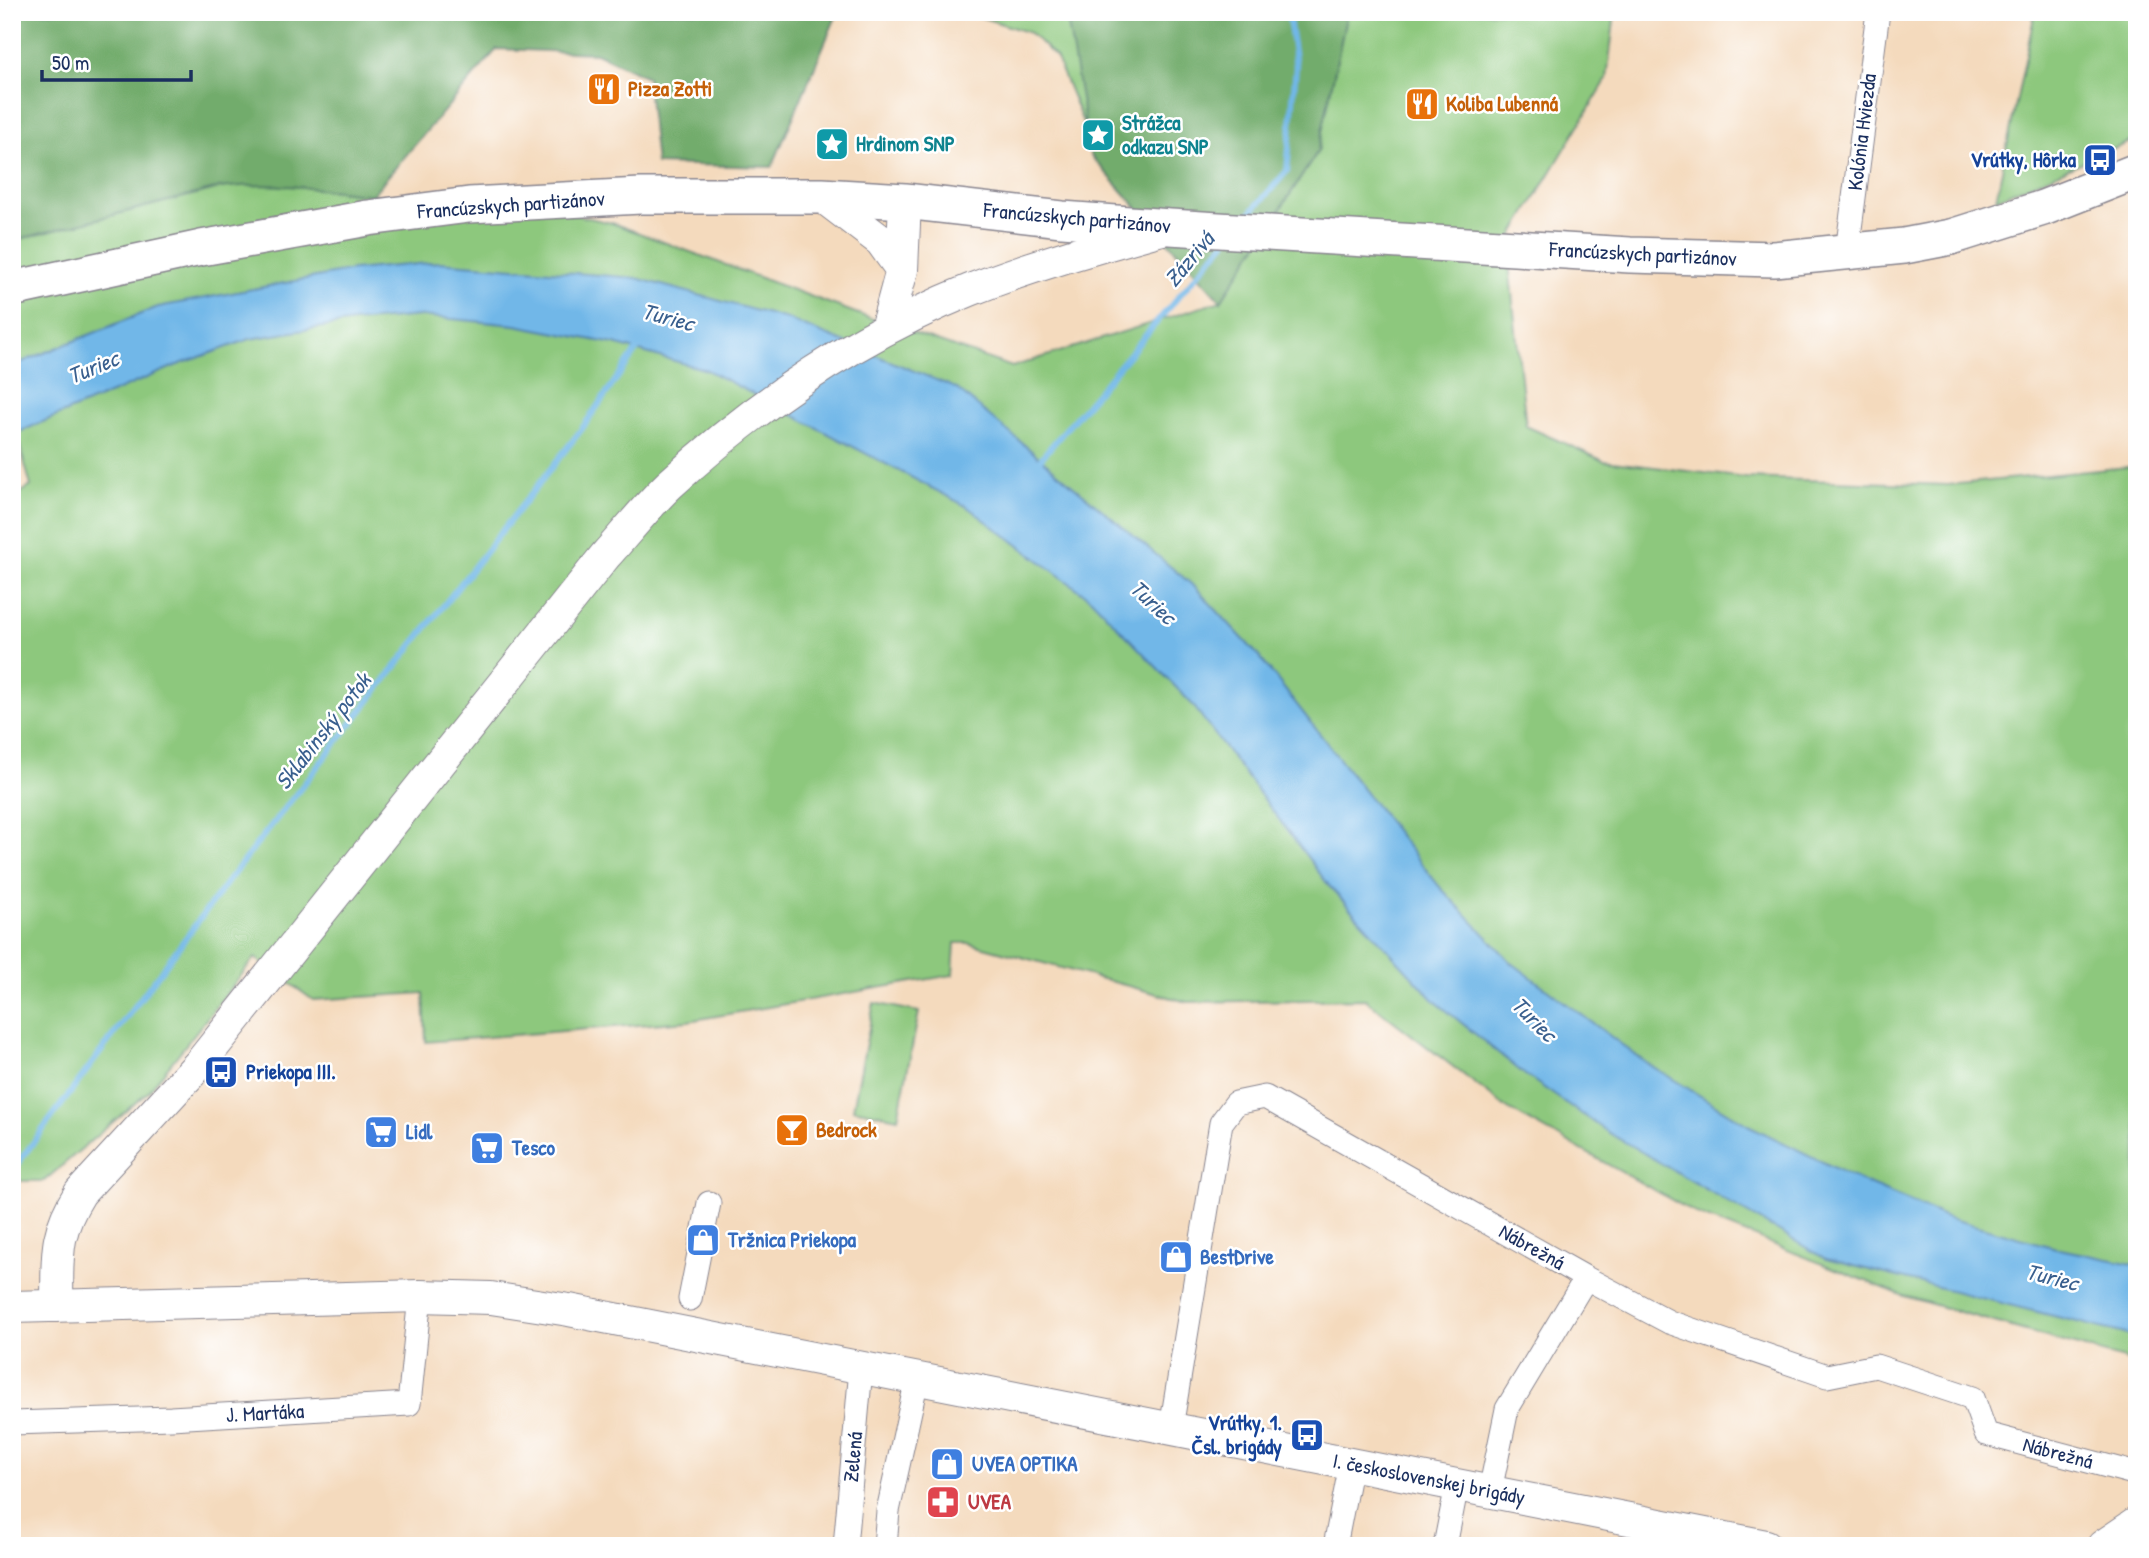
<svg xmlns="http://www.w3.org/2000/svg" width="2149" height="1558" font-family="'Patrick Hand',sans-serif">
	<rect width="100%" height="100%" fill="#fff"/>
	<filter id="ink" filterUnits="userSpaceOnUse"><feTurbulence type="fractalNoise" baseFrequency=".0143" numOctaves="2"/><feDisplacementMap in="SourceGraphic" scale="14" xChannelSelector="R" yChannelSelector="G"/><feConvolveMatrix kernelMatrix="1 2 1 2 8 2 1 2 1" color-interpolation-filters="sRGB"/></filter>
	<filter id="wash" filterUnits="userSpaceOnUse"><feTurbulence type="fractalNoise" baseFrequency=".00686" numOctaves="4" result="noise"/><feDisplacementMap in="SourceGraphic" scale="28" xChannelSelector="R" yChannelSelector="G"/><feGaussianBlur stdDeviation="1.57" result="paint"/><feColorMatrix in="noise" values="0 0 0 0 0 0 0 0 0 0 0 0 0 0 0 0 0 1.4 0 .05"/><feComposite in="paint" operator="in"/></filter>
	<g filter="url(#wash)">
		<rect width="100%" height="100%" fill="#f4dabd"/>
		<!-- green -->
		<path fill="#8dc87d" stroke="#547c6e" stroke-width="2" d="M965,12H1093L1092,144L1056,57L1030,33Z
			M1347,12H1615L1607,79L1507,245L1526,426L1604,461L1746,478L1948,485L2137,466V1363L1904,1296L1699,1215L1508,1109L1365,999L1187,1002L969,943H955L953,975L688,1021L426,1042L424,993L313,1000L255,958L148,1092L44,1181H12V498L31,486L12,418V241L219,188L254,183L279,184L372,195L554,210L612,223L861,315L1012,367L1221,301L1318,151Z
			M2035,12H2137V139L1996,199Z
			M874,1003L919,1012L898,1118L853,1109Z"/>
		<!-- forest -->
		<path fill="#72ac6c" stroke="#466e65" stroke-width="2" d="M12,12H838L772,167L656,164L647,77L596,53L497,49L372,195C319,189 273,181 219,188L12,241Z
			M1064,12H1347L1318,151L1221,301L1091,156L1066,13Z"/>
		<!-- water -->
		<path fill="#71b7e8" stroke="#4673a3" stroke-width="2" d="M439,262L636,278L787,319L956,388L1196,588L1257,654L1439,886L1512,963L1645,1062L1748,1125L1861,1181L1952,1219L2060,1249L2137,1265V1337L1826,1259L1609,1133L1524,1074L1435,1001L1330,887L1192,704L1091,599L966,506L707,370L614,344L515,325L420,316L353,322L250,339L175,366L12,435V366L158,307L353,270Z"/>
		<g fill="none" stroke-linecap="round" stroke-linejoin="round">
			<!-- stream -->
			<path stroke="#71b7e8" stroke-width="6" d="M1246,218L1287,171L1296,66L1288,12
				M1037,463L1225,242
				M12,1171L231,877L581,430L640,345"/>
		</g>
	</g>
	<g filter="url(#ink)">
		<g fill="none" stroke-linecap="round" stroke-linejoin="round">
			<!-- street casing -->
			<g stroke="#88848e" stroke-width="25">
				<path id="street" d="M1847,252L1878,12
					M690,1299L709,1203
					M12,1423L171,1418L409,1404L420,1296
					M1171,1428L1221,1123L1236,1103L1265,1097L1586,1278L1669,1322L1827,1376L1876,1366L1973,1398L1986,1434L2137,1474
					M1490,1491L1507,1409L1586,1278
					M845,1546L861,1369
					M885,1546L888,1511L917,1379
					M1335,1546L1351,1464
					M1445,1546L1457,1485"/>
			</g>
			<!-- secondary casing -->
			<g stroke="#88848e" stroke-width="34">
				<path id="secondary" d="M822,196L881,241L902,270
					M886,329L902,270L905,201
					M57,1306C58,1257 53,1236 80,1193L201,1062L605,556C626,533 646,507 669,485C757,404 859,335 970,290C1033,265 1098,247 1162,229
					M12,1307L420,1296L491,1298L569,1310L1766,1546
					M2103,1546L2137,1523"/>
			</g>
			<!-- primary casing -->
			<g stroke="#88848e" stroke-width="38">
				<path id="primary" d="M12,289L201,248L368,218L469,205L641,196H822L905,201L1062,219L1170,227L1630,255L1774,259L1904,246L1951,237L2043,208L2137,171"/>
			</g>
			<!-- street -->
			<use href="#street" stroke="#fff" stroke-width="23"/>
			<!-- secondary -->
			<use href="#secondary" stroke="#fff" stroke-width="32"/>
			<!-- primary -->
			<use href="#primary" stroke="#fff" stroke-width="35"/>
		</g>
	</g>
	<!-- icons -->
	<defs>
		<g id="restaurant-square" transform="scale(1.75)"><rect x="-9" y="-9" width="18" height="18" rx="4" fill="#e8710a" stroke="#fff"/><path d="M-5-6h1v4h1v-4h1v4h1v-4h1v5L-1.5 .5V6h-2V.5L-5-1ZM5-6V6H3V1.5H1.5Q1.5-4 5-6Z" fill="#fff"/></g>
		<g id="sight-square" transform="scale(1.75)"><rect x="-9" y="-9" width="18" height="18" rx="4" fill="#0f9aa8" stroke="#fff"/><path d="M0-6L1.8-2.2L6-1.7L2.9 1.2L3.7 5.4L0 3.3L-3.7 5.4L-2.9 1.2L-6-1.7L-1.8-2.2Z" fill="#fff"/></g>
		<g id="bus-square" transform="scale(1.75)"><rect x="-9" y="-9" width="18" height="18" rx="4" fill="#1a4fb4" stroke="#fff"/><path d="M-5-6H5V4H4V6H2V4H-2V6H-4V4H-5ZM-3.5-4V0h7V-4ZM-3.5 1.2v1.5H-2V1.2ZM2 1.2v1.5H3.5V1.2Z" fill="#fff"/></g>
		<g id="bar-square" transform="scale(1.75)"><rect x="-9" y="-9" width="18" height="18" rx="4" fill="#e8710a" stroke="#fff"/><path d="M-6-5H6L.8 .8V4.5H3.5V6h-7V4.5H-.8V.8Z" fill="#fff"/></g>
		<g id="supermarket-square" transform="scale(1.75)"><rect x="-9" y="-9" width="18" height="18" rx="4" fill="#3f7fe0" stroke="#fff"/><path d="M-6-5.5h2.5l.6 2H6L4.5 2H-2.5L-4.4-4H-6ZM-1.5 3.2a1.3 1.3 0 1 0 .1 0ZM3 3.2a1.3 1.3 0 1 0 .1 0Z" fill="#fff"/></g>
		<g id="shop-square" transform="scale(1.75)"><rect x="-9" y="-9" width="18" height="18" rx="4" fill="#3f7fe0" stroke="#fff"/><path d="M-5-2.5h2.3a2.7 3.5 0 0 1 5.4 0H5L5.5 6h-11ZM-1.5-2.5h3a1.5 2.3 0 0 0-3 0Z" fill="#fff"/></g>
		<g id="pharmacy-square" transform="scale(1.75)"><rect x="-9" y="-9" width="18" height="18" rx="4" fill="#e0444e" stroke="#fff"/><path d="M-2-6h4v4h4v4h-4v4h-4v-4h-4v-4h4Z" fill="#fff"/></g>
	</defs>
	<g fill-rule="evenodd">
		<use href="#restaurant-square" x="604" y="89"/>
		<use href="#restaurant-square" x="1422" y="104"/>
		<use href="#sight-square" x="1098" y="135"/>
		<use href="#sight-square" x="832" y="144"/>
		<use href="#bus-square" x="2100" y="160"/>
		<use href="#bus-square" x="221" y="1072"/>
		<use href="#bar-square" x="792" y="1130"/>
		<use href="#supermarket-square" x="381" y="1132"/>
		<use href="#supermarket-square" x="487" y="1148"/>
		<use href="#shop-square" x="703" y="1240"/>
		<use href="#shop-square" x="1176" y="1257"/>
		<use href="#bus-square" x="1307" y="1435"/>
		<use href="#shop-square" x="947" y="1464"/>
		<use href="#pharmacy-square" x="943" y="1502"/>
	</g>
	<g text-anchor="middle" stroke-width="5" stroke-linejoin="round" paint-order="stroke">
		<!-- food labels -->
		<g font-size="21" font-weight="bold" fill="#c56008" stroke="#fff" text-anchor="start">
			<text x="628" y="96">Pizza Zotti</text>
			<text x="1446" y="111">Koliba Lubenná</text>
			<text x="816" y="1137">Bedrock</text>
		</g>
		<!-- culture labels -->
		<g font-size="21" font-weight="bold" fill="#0d838f" stroke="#fff" text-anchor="start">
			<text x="1122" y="130">Strážca<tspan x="1122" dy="24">odkazu SNP</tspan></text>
			<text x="856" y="151">Hrdinom SNP</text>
		</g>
		<!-- street labels -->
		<g font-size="21" fill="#1b2f5e" stroke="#fff">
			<text transform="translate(1862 132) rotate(-83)" y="7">Kolónia Hviezda</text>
			<text transform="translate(511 205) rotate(-4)" y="7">Francúzskych partizánov</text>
			<text transform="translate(1077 218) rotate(5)" y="7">Francúzskych partizánov</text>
			<text transform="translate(1643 254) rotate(3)" y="7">Francúzskych partizánov</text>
			<text transform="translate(1532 1247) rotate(29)" y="7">Nábrežná</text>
			<text transform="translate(265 1413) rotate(-3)" y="7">J. Martáka</text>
			<text transform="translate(2058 1453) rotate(15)" y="7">Nábrežná</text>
			<text transform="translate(853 1457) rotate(-85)" y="7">Zelená</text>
			<text transform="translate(1429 1479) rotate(11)" y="7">I. československej brigády</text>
		</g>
		<!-- transit labels -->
		<g font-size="21" font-weight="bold" fill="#164399" stroke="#fff" text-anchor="end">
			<text x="2076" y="167">Vrútky, Hôrka</text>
			<text x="246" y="1079" text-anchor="start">Priekopa III.</text>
			<text x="1282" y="1430">Vrútky, 1.<tspan x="1282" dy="24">Čsl. brigády</tspan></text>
		</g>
		<!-- shop labels -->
		<g font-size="21" font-weight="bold" fill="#366cbe" stroke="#fff" text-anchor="start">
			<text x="406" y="1139">Lidl</text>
			<text x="512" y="1155">Tesco</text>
			<text x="728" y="1247">Tržnica Priekopa</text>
			<text x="1200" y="1264">BestDrive</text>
			<text x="972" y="1471">UVEA OPTIKA</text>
		</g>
		<!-- health labels -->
		<g font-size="21" font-weight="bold" fill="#be3a42" stroke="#fff" text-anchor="start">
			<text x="968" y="1509">UVEA</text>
		</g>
		<!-- water labels -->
		<g font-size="23" font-style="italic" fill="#395f8e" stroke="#fff">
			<text transform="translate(1189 259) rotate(-50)" y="8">Zázrivá</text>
			<text transform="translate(668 317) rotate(15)" y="8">Turiec</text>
			<text transform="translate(93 367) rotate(-22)" y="8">Turiec</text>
			<text transform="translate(1153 602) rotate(43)" y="8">Turiec</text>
			<text transform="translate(323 731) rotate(-52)" y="8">Sklabinský potok</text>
			<text transform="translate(1534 1019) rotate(45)" y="8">Turiec</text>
			<text transform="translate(2052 1277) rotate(14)" y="8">Turiec</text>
		</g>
	</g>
	<!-- margin -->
	<rect width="2149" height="1558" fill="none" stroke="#fff" stroke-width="42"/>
	<!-- scale -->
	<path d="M42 70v10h149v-10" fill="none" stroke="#1b2f5e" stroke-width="3.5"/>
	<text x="52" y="70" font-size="21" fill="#1b2f5e" stroke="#ffffff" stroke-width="5" paint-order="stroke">50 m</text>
</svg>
